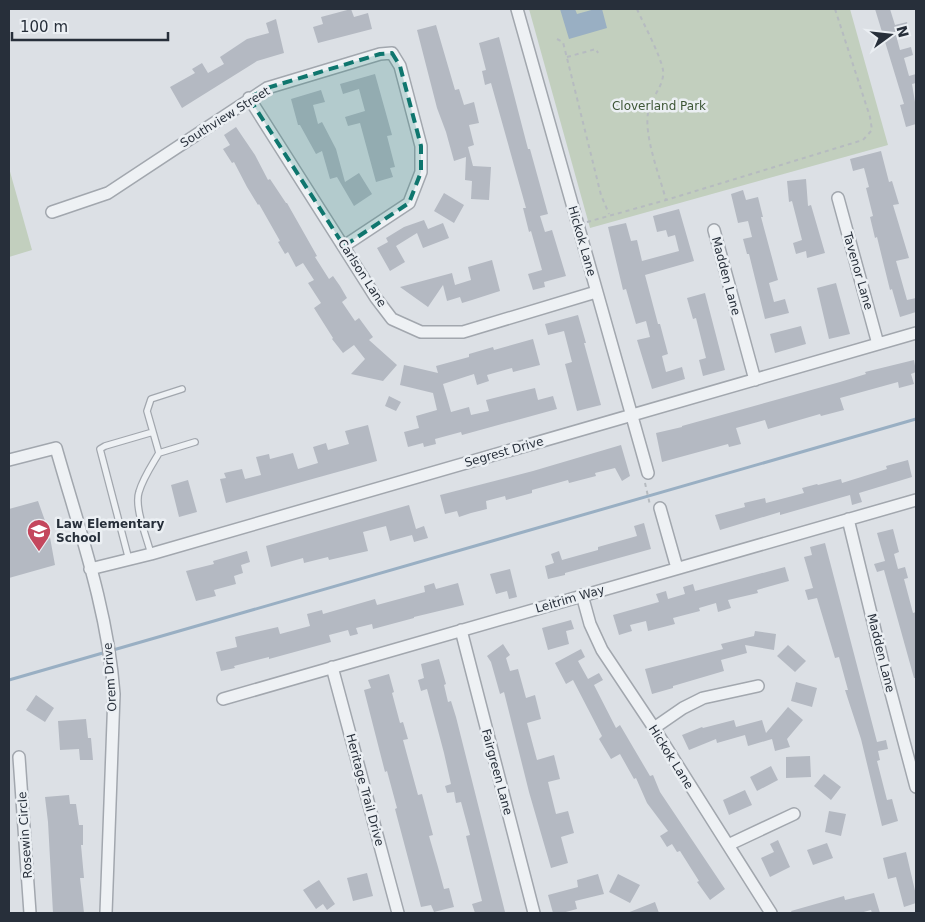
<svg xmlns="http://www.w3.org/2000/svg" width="925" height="922" font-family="'DejaVu Sans',sans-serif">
	<rect width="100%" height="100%" fill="#dce0e5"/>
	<!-- green -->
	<path fill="#c2cfbe" d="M529,9H850L888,145L590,228Z
		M9,168L32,250L9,257Z"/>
	<!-- water -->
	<path fill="#99afc3" d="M560,9H575L577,14L595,9H602L607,28L569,39Z"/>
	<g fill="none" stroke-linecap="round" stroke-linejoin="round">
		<!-- stream -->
		<path stroke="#99afc3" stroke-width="3" d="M9,680L916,419"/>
	</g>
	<!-- building -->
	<path fill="#b4b9c2" d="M351,9L354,17L368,13L372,29L318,43L313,27L323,24L321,17Z
		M875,9H890L895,25L907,22L909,31L896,35L900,50L911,47L913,55L904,58L909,76L916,74V83L912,84L916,108V124L906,127L900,105L904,104Z
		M276,19L284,53L257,61L182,108L170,87L195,73L192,69L202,63L208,73L224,64L220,57L247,39L269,33L266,23Z
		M436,25L455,90L459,89L464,105L474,102L479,123L469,125L474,145L468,147L473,166L491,167L489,200L471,199L472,181L465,180L466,157L454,161L446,132L437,108L417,30Z
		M499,37L528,149H530L548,214L540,216L545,232L552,230L566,276L544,282L545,287L533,290L528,274L542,270L531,231L529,232L523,208H526L491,83L485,85L482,71L486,70L479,43Z
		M375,74L392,135L387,136L395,167L390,168L393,177L376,182L360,123L348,126L345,117L365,111L359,89L343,94L340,84Z
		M321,90L325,102L313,105L318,124L322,122L336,149L345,182L359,173L372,194L354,206L337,177L330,179L322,151L316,154L300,125H298L291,99Z
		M236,127L255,155L268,180L270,179L286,203H287L317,256L315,257L329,279L333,276L340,286L347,298L342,302L355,321L359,318L373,337L369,340L397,365L383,381L351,374L365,359L354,345L343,353L332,339L333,338L314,308L321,303L308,283L314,280L303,263L296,267L288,252L285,254L278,242L280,241L259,204L258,205L247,187L234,162L232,163L223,149L230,145L224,135Z
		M881,151L889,182L892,181L899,204L893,205L909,258L896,261L907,300L916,298V312L900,317L892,289L890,290L877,237L875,238L870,217L873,216L866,188L869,187L864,168L853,171L850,159Z
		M806,179L808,206L811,205L825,253L807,258L806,251L796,254L793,243L802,240L792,201L789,202L787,181Z
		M743,190L746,200L758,197L763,217H761L778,280L769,283L774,302L785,299L789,313L765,319L749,254H747L743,239L752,237L748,221L738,223L731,194Z
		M444,193L464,205L454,223L434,211Z
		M679,209L694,261L645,275L658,324H660L668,354L662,356L666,372L682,367L685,379L652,389L637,340L650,337L646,321L636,324L626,289L623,290L608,227L626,223L631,241L637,240L642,261L679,251L675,235L668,237L666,230L657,232L653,216Z
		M424,220L428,229L443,223L449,238L423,248L417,233L396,246L405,262L390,271L377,248L388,242L386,238L404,227Z
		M492,260L500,291L472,300L462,303L460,297L447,301L443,285L428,307L400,287L452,273L455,285L471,280L468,267Z
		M836,283L850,334L829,339L817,288Z
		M705,293L725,370L703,376L699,360L706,358L696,318L693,319L687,298Z
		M578,315L586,343H584L601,405L577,411L565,364L572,362L564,331L548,335L545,324Z
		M801,326L806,344L775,353L770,334Z
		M533,339L540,365L513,372L512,368L487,375L489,381L477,385L474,374L443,384L451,412L469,407L471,415L489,411L486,400L535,388L538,400L553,396L557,409L462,435L461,432L435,439L436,444L424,447L423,443L408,447L404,432L419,428L416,416L437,410L433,393L400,385L404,365L438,373L436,366L469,357V354L493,347L494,350Z
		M914,360L916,372L911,374L914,384L899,388L898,382L840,398L844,410L821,416L820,414L768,429L765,420L736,428L741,444L729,447L728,444L662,462L656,433L682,427V426L840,382L866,374L865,372Z
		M389,396L401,402L396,411L385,406Z
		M368,425L377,461L226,503L220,479L226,478L224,473L242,469L245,479L261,475L256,457L269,454L270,459L293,453L298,469L318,463L313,447L326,443L328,450L349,444L345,431Z
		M621,445L630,476L622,481L615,468L595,473L596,476L569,483L568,480L532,490V493L506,500L505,496L486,501L487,509L471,513L459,517L457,511L445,514L440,495L533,471Z
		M908,460L912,477L859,493L862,502L852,505L850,495L780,515V512L720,530L715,515L745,507L744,503L765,498L766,503L804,493L802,488L817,484L818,485L841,479L842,483L887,469L886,466Z
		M188,480L197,512L179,517L171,485Z
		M38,501L49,532L55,565L9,578V509Z
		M409,505L416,529L424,526L428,538L414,542L412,535L390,541L386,526L363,532L368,551L329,560L328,557L304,563L303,558L271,567L266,546Z
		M644,523L651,549L565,573V575L548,579L545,566L554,563L551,554L559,551L562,560L598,550V547L637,536L634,526Z
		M893,529L899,552L894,554L898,569L905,567L908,578L904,579L913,613L916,612V678H914L884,570L877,572L874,564L885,561L877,533Z
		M825,543L877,742L886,740L888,749L878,751L880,760L877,761L887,800L892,799L898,821L882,826L861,739L845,690H848L839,657L835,658L817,598L808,600L805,590L813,588L804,557L812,555L810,547Z
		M247,551L250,562L241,565L243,573L234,576L236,584L214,590L216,596L196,601L186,571L214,564L213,561Z
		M785,567L789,581L757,590L758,593L728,600L731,608L718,612L716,603L699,608L700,611L673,618L675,624L648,631L646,621L630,625L632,631L619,635L613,615L659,602L656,594L666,591L668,599L685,594L683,587L693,584L695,591Z
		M510,569L517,597L509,599L507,591L496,594L490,574Z
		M434,583L436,589L458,583L464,605L414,617V618L373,629L372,624L356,628L358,634L350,636L348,630L329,635L331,642L269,659V657L234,666L235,668L221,671L216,652L237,647L235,637L278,627L280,634L310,626L307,614L322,610L323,614L375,599L377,605L425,592L424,586Z
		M571,620L574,629L566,631L569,644L548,650L542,628Z
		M755,631L776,634L774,650L745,645L747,653L721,660L724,671L673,686V688L652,694L645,669L723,649L721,644L754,636Z
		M503,644L510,655L506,658L510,671L518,669L526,698L535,695L541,719L527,723L537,760L554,755L560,779L548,782L556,814L568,811L574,833L561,837L568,863L551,868L529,792L504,692L500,694L491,662L487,656Z
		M788,645L806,661L795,672L777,656Z
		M581,649L585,657L578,661L588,679L599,673L603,680L594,685L616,728L620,725L650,776L653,775L660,792L725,889L710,900L697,882L699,881L680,851L677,852L672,844L667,847L660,836L668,831L647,803L636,778L634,779L620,754L611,759L599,739L602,736L573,680L566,684L555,663Z
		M439,659L446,684L444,685L448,702L451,701L456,717L505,912L500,913H475L472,904L482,901L466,836L470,835L461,802L456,803L454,792L447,793L445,786L451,784L444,753L427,689L421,691L418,680L424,678L421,664Z
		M389,674L394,692L392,693L400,723L403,722L408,739L403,740L418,795L422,794L433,835L429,836L438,867L444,889L449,888L454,907L434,912L431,905L421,907L395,809L397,808L387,771L385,772L364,690L371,688L368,680Z
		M796,682L817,688L812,707L791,701Z
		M36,695L54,708L45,722L26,710Z
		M788,707L803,720L787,739L790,747L775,751L772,739L748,746L745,735L717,743L716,739L689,750L682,735L702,727L703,728L734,720L736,727L762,720L766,733Z
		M86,719L88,738H91L93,760H80L79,749L60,750L58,721Z
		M810,756L811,777L786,778V757Z
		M771,766L778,780L757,791L750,777Z
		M824,774L841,787L831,800L814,786Z
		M745,790L752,805L729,815L723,800Z
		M69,795L70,804H76L79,825H83V845H81L84,878H80L84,913H53L48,822L45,797Z
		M829,811L846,814L841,836L825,832Z
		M778,840L790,867L770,877L761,858L774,852L770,844Z
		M827,843L833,858L813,865L807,850Z
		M906,852L916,895V903L904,907L896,877L888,879L883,858Z
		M367,873L373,896L353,901L347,878Z
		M598,874L604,894L575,901L577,909L562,913H553L548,895L578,887L577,880Z
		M618,874L640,885L630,903L609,892Z
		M319,880L335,904L327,910L323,904L316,909L303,890Z
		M874,893L880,913H872L871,910L860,913H792L791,911L844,896L845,900Z
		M655,902L659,913H627Z"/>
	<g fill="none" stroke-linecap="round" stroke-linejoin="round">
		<!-- service casing -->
		<g stroke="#a2a7ae" stroke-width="8">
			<path id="service" d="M159,453L195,442
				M151,554C147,538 134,507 139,492C143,478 152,465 159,453L147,411L151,399L182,389
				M129,560L100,449L105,446L153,432"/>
		</g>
		<!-- minor casing -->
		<g stroke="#a2a7ae" stroke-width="14">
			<path id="minor" d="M517,9L648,473
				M249,98L376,298L392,319L421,332H463L596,292
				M838,198L878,344
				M52,212L108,193L267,88L380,54L392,53L400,66L421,146V172L409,203L344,246
				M714,230L755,380
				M9,460L56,448C79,529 108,610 114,694L106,913
				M660,508L677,568
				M848,519L883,663L916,787
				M90,569L151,554L916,333
				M582,595L590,624L602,650L654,728L771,913
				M461,630L534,913
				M332,667L398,913
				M223,699L916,500
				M654,728L683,708L703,698L758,686
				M19,757L30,913
				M728,845L794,814"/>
		</g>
		<!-- path -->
		<path stroke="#b6bbc0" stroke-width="2" stroke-dasharray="4 4" stroke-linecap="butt" d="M637,9C644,25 660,54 663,70C665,86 650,98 648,113C644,137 660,177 666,200
			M557,39L563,42L601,195L609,214
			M567,57L596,49L598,53
			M587,222L666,200L863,140L872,130L870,117L835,9
			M645,483L650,505"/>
		<!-- service -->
		<use href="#service" stroke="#eef1f4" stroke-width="5.5"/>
		<!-- minor -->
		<use href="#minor" stroke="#eef1f4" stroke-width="11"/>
	</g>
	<!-- marked area -->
	<path fill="#0f766e" fill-opacity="0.2" stroke="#0f766e" stroke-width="4" stroke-dasharray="10 6" stroke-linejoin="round" d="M392,53L400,66L421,146V172L409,203L344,246L249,98L267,88L380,54Z"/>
	<!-- icons -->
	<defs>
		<g id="school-pin" transform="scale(1.25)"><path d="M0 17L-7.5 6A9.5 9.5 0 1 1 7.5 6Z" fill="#c4475d" stroke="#ebeff3"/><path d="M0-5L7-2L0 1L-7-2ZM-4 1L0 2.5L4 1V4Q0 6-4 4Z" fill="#fff"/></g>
	</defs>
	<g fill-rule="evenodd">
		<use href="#school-pin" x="39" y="531"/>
	</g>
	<g text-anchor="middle" stroke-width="5" stroke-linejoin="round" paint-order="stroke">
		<!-- park labels -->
		<g font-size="12" fill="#3c5535" stroke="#ebeff3">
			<text x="659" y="110">Cloverland Park</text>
		</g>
		<!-- street labels -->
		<g font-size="12" fill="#272f3a" stroke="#ebeff3">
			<text transform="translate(225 117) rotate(-32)" y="4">Southview Street</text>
			<text transform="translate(582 241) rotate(74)" y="4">Hickok Lane</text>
			<text transform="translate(858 271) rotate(74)" y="4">Tavenor Lane</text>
			<text transform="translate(362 273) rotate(57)" y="4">Carlson Lane</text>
			<text transform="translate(726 276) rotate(75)" y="4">Madden Lane</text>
			<text transform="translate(504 452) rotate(-16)" y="4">Segrest Drive</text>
			<text transform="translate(570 599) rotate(-16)" y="4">Leitrim Way</text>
			<text transform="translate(881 653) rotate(76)" y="4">Madden Lane</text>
			<text transform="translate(110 677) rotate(-94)" y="4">Orem Drive</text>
			<text transform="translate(671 757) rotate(58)" y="4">Hickok Lane</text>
			<text transform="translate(497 772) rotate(75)" y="4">Fairgreen Lane</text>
			<text transform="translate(365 790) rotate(75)" y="4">Heritage Trail Drive</text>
			<text transform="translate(25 835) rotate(-94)" y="4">Rosewin Circle</text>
		</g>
		<!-- poi labels -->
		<g font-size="12" font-weight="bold" fill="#272f3a" stroke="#ebeff3" text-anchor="start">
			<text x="56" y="528">Law Elementary<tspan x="56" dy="14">School</tspan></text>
		</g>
	</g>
	<!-- border -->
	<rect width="925" height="922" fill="none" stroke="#272f3a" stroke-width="20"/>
	<!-- north arrow -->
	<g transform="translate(890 35) rotate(75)" stroke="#ebeff3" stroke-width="4" paint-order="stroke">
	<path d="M0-4L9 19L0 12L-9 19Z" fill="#272f3a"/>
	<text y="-8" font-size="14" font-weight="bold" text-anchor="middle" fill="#272f3a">N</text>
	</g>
	<!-- scale -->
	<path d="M12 32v8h156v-8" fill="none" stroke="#272f3a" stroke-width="2.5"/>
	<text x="20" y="32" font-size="15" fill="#272f3a" stroke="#ebeff3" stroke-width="4" paint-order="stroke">100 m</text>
</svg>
